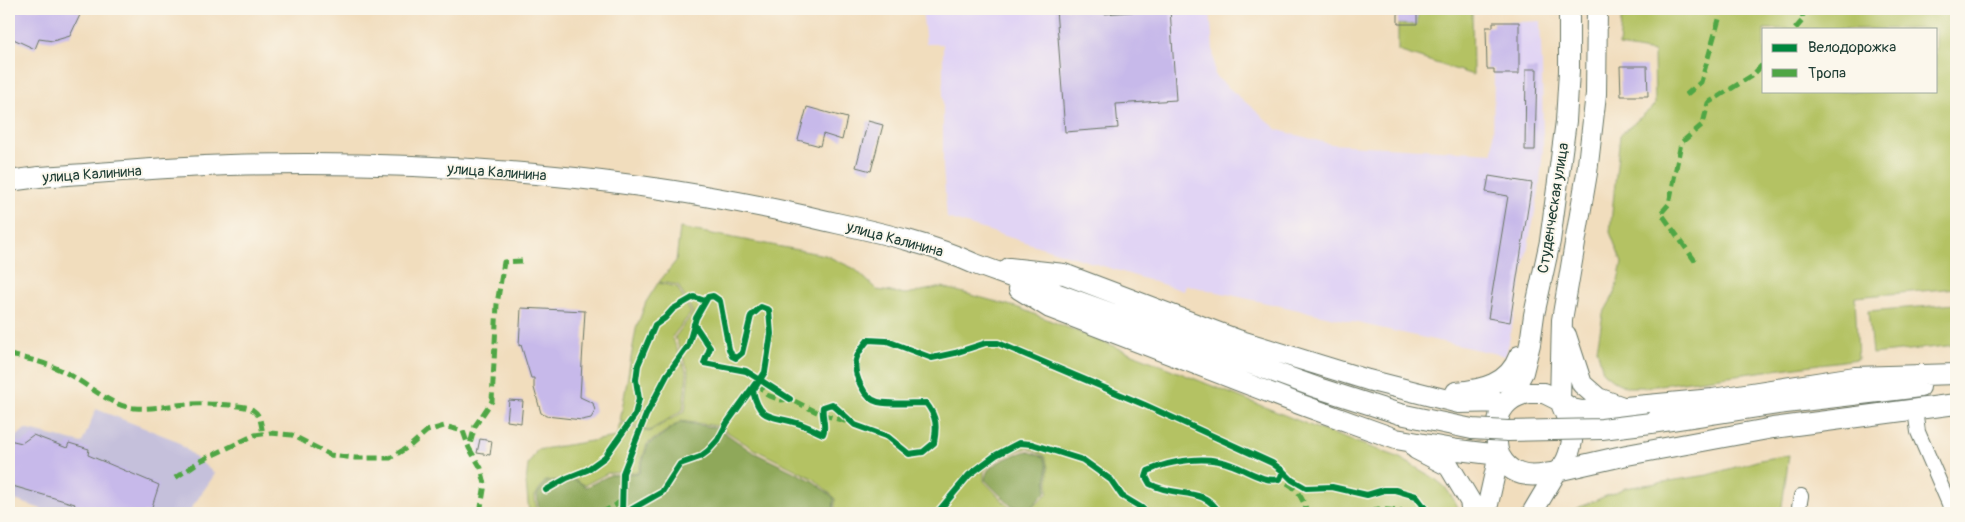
<svg xmlns="http://www.w3.org/2000/svg" width="1965" height="522" font-family="Pangolin,sans-serif">
	<rect width="100%" height="100%" fill="#fbf7ec"/>
	<filter id="ink" filterUnits="userSpaceOnUse"><feTurbulence type="fractalNoise" baseFrequency=".02" numOctaves="2"/><feDisplacementMap in="SourceGraphic" scale="10" xChannelSelector="R" yChannelSelector="G"/><feConvolveMatrix kernelMatrix="1 2 1 2 8 2 1 2 1" color-interpolation-filters="sRGB"/></filter>
	<filter id="wash" filterUnits="userSpaceOnUse"><feTurbulence type="fractalNoise" baseFrequency=".0096" numOctaves="4" result="noise"/><feDisplacementMap in="SourceGraphic" scale="20" xChannelSelector="R" yChannelSelector="G"/><feGaussianBlur stdDeviation="1.12" result="paint"/><feColorMatrix in="noise" values="0 0 0 0 0 0 0 0 0 0 0 0 0 0 0 0 0 1.4 0 .05"/><feComposite in="paint" operator="in"/></filter>
	<g filter="url(#wash)">
		<rect width="100%" height="100%" fill="#f1ddbd"/>
		<!-- built -->
		<path fill="#e1d4f4" d="M922,9H1210L1215,76L1278,130L1330,144L1493,153L1494,69H1487L1486,27L1519,22L1540,21L1542,65L1543,148L1539,192L1506,356L1186,285L1184,291L947,218L943,167V44H926Z"/>
		<!-- industrial -->
		<path fill="#c5c0db" d="M96,409L175,440L215,474L188,513H53L9,498V439L13,440L25,429L82,443Z"/>
		<!-- green -->
		<path fill="#b4c264" stroke="#6a804c" fill-rule="evenodd" d="M1410,9H1472L1473,75L1398,51V24H1417V9Z
			M1622,9H1956V288L1855,297L1858,359L1644,387H1626L1614,381L1603,372L1597,349L1603,314L1615,293L1622,263L1610,232L1620,135L1655,105L1654,52L1619,46ZM1764,29H1936V91H1764Z
			M680,228L825,255L855,269L877,290L906,294L942,287L1019,308L1319,429L1398,457L1434,478L1445,487L1454,500L1459,513H835V498L814,479L752,448L718,426L681,421L647,444L638,472L608,473L585,485L574,479L545,481L535,496L537,513H529L526,482L528,465L537,450L616,437L620,423L649,432L685,411L689,372L675,337L693,313L678,285L659,282L676,261ZM1028,448L1045,456L1048,467V493L1030,509L1010,508L984,481V471C995,459 1012,451 1028,448Z
			M658,283L677,287L691,313L672,337L687,373L683,410L649,431L620,421L636,329L646,302Z
			M1956,304V345L1872,354L1868,311Z
			M1789,455L1781,513H1572L1575,509L1625,488L1708,475L1760,460Z"/>
		<!-- forest -->
		<path fill="#8fa85a" stroke="#577247" d="M681,422L718,428L751,451L813,481L834,498L833,513H539L537,495L546,482L575,480L586,487L610,475L639,473L648,445Z
			M1027,451L1044,457L1047,467L1046,492L1030,508L1011,506L985,480C986,477 986,474 987,472C991,463 1018,453 1027,451Z"/>
		<g id="blocks">
			<!-- building -->
			<path fill="#c7b9ea" d="M9,9H79L80,15L70,36L53,41L39,39L35,49L9,37Z
				M1056,9H1104V14L1170,9L1176,100L1116,104L1118,128L1065,132Z
				M1417,9V24H1398V10Z
				M1493,22H1519V74H1494V69H1487L1486,27H1493Z
				M1620,66H1647L1648,96H1621Z
				M1526,69H1537L1535,150H1525Z
				M807,107L847,118L842,140L823,134L820,146L798,140Z
				M868,121L883,125L871,171L856,167Z
				M1489,176L1532,183L1510,322L1488,318L1508,196L1486,192Z
				M521,308L585,311L580,397L593,403L595,411L591,418L582,420L546,416L541,413L534,388V378H531L521,345L519,346Z
				M509,400L523,401L521,423L507,421Z
				M33,435L67,448L69,443L89,449L88,455L159,485L150,513H86L73,509L75,504L9,485V440L22,443Z
				M480,439L492,441L490,455L477,453Z"/>
		</g>
	</g>
	<g filter="url(#ink)">
		<use href="#blocks" fill-opacity="0" stroke="#687564" stroke-width="1"/>
		<g fill="none" stroke-linecap="round" stroke-linejoin="round">
			<!-- street casing -->
			<g stroke="#687564" stroke-width="16">
				<path id="street" d="M1915,410L1918,432L1953,513
					M1798,513L1801,496"/>
			</g>
			<!-- secondary casing -->
			<g stroke="#687564" stroke-width="22">
				<path id="secondary" d="M1597,9L1596,94L1587,173L1562,320L1560,401L1572,409L1582,411L1713,399L1855,377L1956,374
					M9,181L39,177C102,173 165,167 229,165C419,160 615,173 801,215C860,229 920,239 975,264L1318,388L1400,414
					M1009,268L1064,274L1238,340L1368,380L1459,403L1507,402L1523,372L1530,344L1534,315L1550,241L1566,121L1569,71V9
					M1019,289L1050,308L1302,405L1396,439L1458,450L1499,455L1486,513
					M1566,335L1582,384L1598,398L1620,406
					M1456,392C1482,390 1509,384 1519,356
					M1529,393H1544L1560,401C1564,411 1573,431 1572,441C1570,451 1566,466 1557,471C1554,473 1549,473 1546,474C1526,478 1510,474 1500,456C1495,446 1497,432 1498,422C1500,405 1514,395 1529,393Z
					M1651,423L1777,404L1920,387
					M1416,449L1449,466L1470,501L1472,513
					M1532,513L1557,471L1627,455L1773,428L1956,404"/>
			</g>
			<!-- street -->
			<use href="#street" stroke="#fff" stroke-width="14"/>
			<!-- secondary -->
			<use href="#secondary" stroke="#fff" stroke-width="20"/>
			<!-- secondary-bridge casing -->
			<g stroke="#687564" stroke-width="22" stroke-linecap="butt">
				<path id="secondary-bridge" d="M1400,414L1472,429L1508,431L1602,429L1651,423"/>
			</g>
			<!-- secondary-bridge -->
			<use href="#secondary-bridge" stroke="#fff" stroke-width="20"/>
			<!-- quiet -->
			<path stroke="#4fa644" stroke-width="5" stroke-dasharray="10 5" stroke-linecap="butt" d="M1795,29L1803,20L1802,9
				M1686,95L1701,82L1722,9
				M1695,261L1661,213L1669,204L1681,143L1703,124L1708,103L1753,75L1764,63
				M9,355C31,359 51,364 70,375C90,386 112,407 135,408C149,409 162,407 177,405C194,403 213,404 230,405C237,406 247,406 253,410C261,415 261,425 263,434
				M758,382L767,395L781,400L790,399L821,414L848,422
				M175,478L200,461L255,435L270,433L292,435L330,455L355,458H390L410,446L427,431L444,426L463,431L469,448
				M1287,483C1297,488 1305,502 1307,513
				M480,513L485,484L481,468L469,448L475,426L492,401L497,304L504,262L524,261
				M601,513L616,505L623,499
				M1371,513L1378,509L1415,513"/>
			<!-- cycleway casing -->
			<g stroke="#fbf7ec" stroke-width="9">
				<path id="cycleway" d="M694,324L710,348L704,363L746,371L790,399
					M1283,471L1292,480L1306,488L1332,487L1367,495L1384,490H1395L1416,496L1425,508L1419,513
					M546,490L567,478L587,470L605,457L635,415L639,399L636,380L638,365L655,325L665,318L673,309L694,297L705,301
					M622,513L623,473L646,415L667,375L688,346L696,318L708,297L713,296L720,301L729,349L732,356L736,358L742,353L751,316L761,307L769,310L771,334L765,372L753,391C760,422 772,415 797,423C805,425 814,430 823,434C827,426 821,416 823,407L832,404L855,425L888,437L909,454L923,452L934,443C937,426 937,417 926,403C910,403 893,405 878,402C864,399 853,374 856,360C858,352 863,346 868,340L887,341L932,358L955,353L986,343H998L1145,405L1272,463L1283,471L1280,479C1264,483 1247,470 1232,465C1208,455 1171,460 1148,471L1146,477L1150,484C1175,498 1205,486 1219,513
					M628,513L632,509L662,492L680,464L700,457L708,451L718,440L727,423L755,384
					M937,513L969,475L996,455L1019,443L1032,444L1083,460L1111,480L1122,496L1142,508L1147,513"/>
			</g>
			<!-- cycleway -->
			<use href="#cycleway" stroke="#00873e" stroke-width="6"/>
		</g>
	</g>
	<g text-anchor="middle" stroke-width="4" stroke-linejoin="round" paint-order="stroke">
		<!-- street labels -->
		<g font-size="15" fill="#1f3d34" stroke="#fbf7ec">
			<text transform="translate(497 172) rotate(4)" y="5">улица Калинина</text>
			<text transform="translate(92 174) rotate(-4)" y="5">улица Калинина</text>
			<text transform="translate(1553 208) rotate(-81)" y="5">Студенческая улица</text>
			<text transform="translate(895 239) rotate(15)" y="5">улица Калинина</text>
		</g>
	</g>
	<!-- margin -->
	<rect width="1965" height="522" fill="none" stroke="#fbf7ec" stroke-width="30"/>
	<!-- legend -->
	<rect x="1762" y="28" width="175" height="65" fill="#fbf7ec" stroke="#a3ada2"/>
	<rect x="1772" y="44" width="25" height="8" fill="#00873e" stroke="#a3ada2"/>
	<text x="1808" y="52" font-size="15" fill="#1f3d34">Велодорожка</text>
	<rect x="1772" y="69" width="25" height="8" fill="#4fa644" stroke="#a3ada2"/>
	<text x="1808" y="78" font-size="15" fill="#1f3d34">Тропа</text>
</svg>
